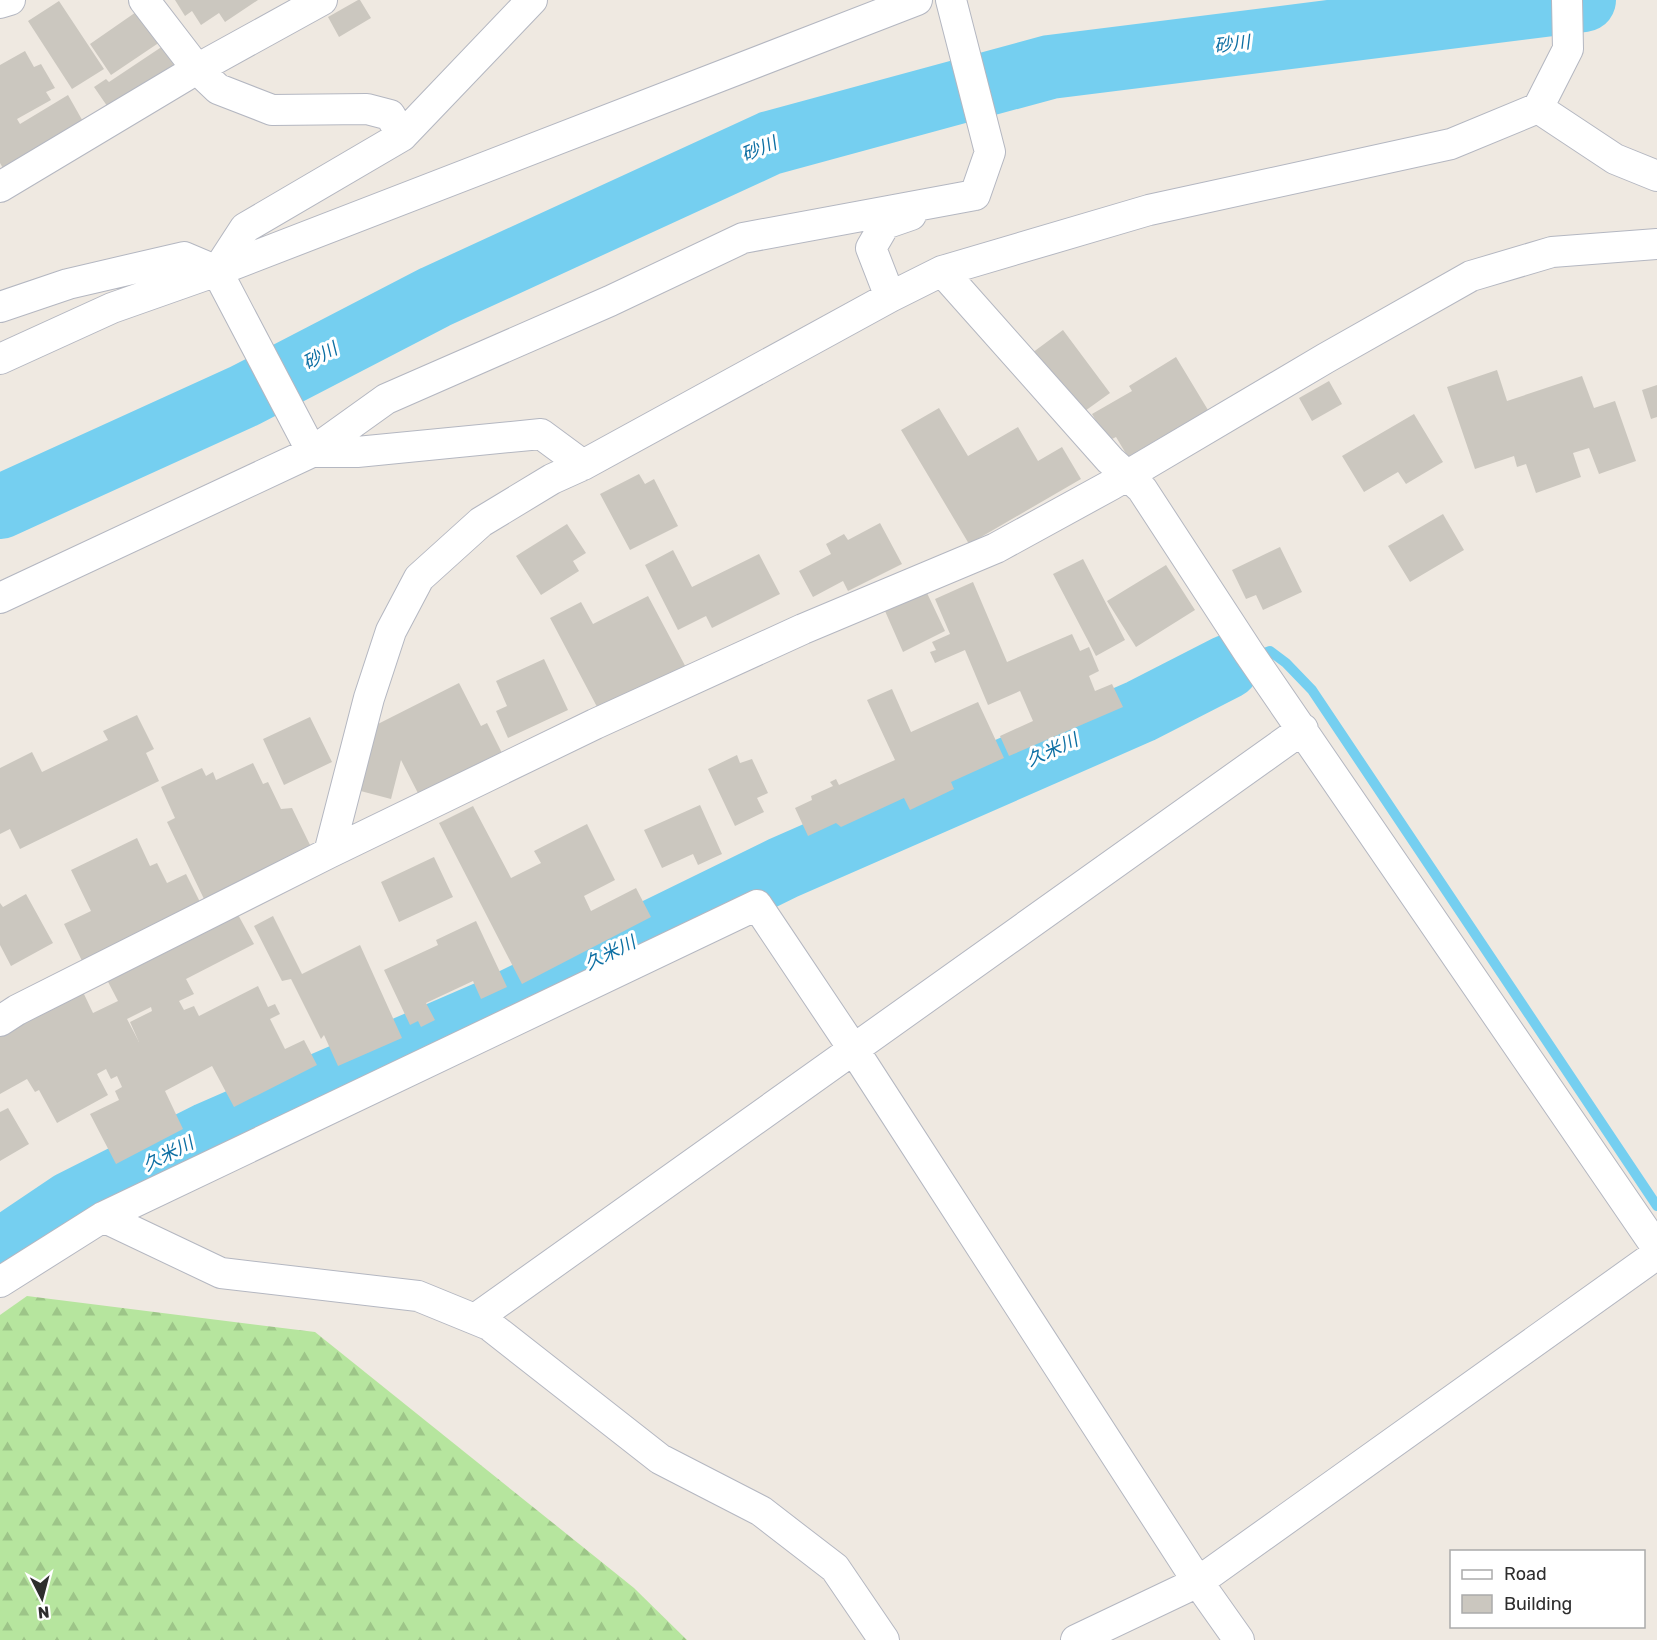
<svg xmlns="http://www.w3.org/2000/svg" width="1657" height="1640" font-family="Rubik,'Noto Sans JP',sans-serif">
	<defs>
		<pattern id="forest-firs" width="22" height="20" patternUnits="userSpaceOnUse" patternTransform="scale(1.5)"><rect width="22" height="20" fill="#b6e59e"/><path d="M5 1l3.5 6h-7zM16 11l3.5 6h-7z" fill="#9dc588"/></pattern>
	</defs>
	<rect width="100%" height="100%" fill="#efe9e1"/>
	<!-- forest -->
	<path fill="url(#forest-firs)" d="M27,1296L315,1332L634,1588L687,1640H0V1315Z"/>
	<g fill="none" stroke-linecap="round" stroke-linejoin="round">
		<!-- stream -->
		<path stroke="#75cff0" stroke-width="10" d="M1227,667L1270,651L1286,663L1312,690L1657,1206"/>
		<!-- river -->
		<path stroke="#75cff0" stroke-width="64" d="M0,507L244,396L435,297L770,143L1050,67L1584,0
			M0,1251L71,1203L208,1134L491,1011L783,868L1141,711L1227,667"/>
	</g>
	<!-- building -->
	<path fill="#cbc7bf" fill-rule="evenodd" d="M175,0H258L225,22L219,13L201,25L192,11L185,16Z
		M358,0H360L371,18L339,37L328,17Z
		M59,1L104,69L72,89L28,21Z
		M139,10L160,42L111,75L90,44Z
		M166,44L183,70L114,116L94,87L106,79L109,82Z
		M25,51L34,67L41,64L55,88L46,92L51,100L17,119L20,124L68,95L85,125L5,172L0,163V65Z
		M1063,330L1110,393L1078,416L1032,353Z
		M1176,357L1208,410L1128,457L1116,437L1108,441L1092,414L1132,391L1129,386Z
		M1497,370L1507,401L1582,376L1594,408L1615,401L1636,461L1599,474L1589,448L1573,453L1581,477L1536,493L1526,464L1517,467L1514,456L1475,469L1447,387Z
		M1329,381L1342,404L1312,421L1299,398Z
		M1657,385V417L1651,419L1642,390Z
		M939,408L968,456L1018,427L1038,461L1062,447L1081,479L969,544L901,430Z
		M1414,414L1443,462L1406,484L1398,472L1364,492L1342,456Z
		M639,474L645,484L654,479L678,526L630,550L600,494Z
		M1443,514L1464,550L1410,582L1388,546Z
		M880,523L902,564L848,591L843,581L813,597L799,571L831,554L826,544L844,534L848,540Z
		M567,524L586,553L573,561L579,571L541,595L516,556Z
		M1280,547L1302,592L1263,610L1256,595L1246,599L1232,570Z
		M673,550L692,587L759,554L780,594L712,628L706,616L678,630L645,565Z
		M1083,559L1125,640L1096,656L1053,574Z
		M1166,565L1195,610L1136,647L1107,601Z
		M973,582L1007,662L1072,634L1080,651L1089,647L1099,671L1089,676L1095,691L1112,684L1123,707L1009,756L1000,736L1033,721L1020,691L988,705L965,650L935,663L930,652L936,650L932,642L950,634L935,599Z
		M927,593L945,631L903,652L885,611Z
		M648,596L690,675L604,720L550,618L581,602L593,624Z
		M544,659L568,710L508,738L496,711L507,706L496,681Z
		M459,683L481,726L487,723L505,759L422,801L401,760L391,799L353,789L368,729Z
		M892,689L911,732L978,702L1004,758L951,782L954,789L910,810L904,798L841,827L836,823L808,836L795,808L812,800L811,796L833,786L830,782L836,779L839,785L895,760L867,700Z
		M137,715L154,749L146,753L159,781L20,849L10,829L0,834V768L32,752L42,772L108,740L103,731Z
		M310,717L332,762L284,785L263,739Z
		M737,755L740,763L752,759L768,793L757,798L764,812L735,826L708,769Z
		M253,763L263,784L268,782L281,809L292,808L311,847L204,899L167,822L175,818L161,787L202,768L206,776L213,772L216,780Z
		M700,805L722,854L698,865L693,854L662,868L644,830Z
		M473,806L511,878L541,863L534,851L587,824L615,880L584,896L591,911L636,888L651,917L522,984L439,823Z
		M137,838L150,866L157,863L167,883L186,874L202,906L83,963L64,924L91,911L71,870Z
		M434,857L453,897L399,922L381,882Z
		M26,894L53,943L11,966L0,945V903L3,907Z
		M236,911L254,944L186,979L194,994L179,1001L184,1010L194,1006L199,1016L258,986L268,1007L275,1004L280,1014L270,1019L285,1049L304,1040L317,1065L234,1107L212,1066L165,1091L183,1129L116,1164L90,1114L119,1100L115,1091L122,1087L117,1076L111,1079L106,1069L97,1074L108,1095L57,1123L39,1090L35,1092L27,1079L0,1094V1035L83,992L93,1013L118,1001L106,978ZM151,1007L152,1011L130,1022L139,1042L127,1019Z
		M273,916L302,974L360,945L402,1038L338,1066L324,1035L321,1039L291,979L282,981L254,926Z
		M476,921L507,987L481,999L473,981L426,1003L435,1020L421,1027L418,1021L410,1025L384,970L438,945L436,940Z
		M8,1108L29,1144L0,1161V1112Z"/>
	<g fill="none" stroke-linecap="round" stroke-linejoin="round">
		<!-- minor casing -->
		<g stroke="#b4b7c1" stroke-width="32">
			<path id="minor" d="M144,0L197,69L218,89L272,110L367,109L390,115L402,136
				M951,0L990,152L975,195
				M0,3L10,0
				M1538,108L1615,159L1657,176
				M0,187L197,69L322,0
				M217,271L245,228L402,136L532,0
				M942,271L1110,460L1142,489L1249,653L1657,1248
				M890,297L871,248L885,224L911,215
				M0,307L68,284L184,257L217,271L312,452
				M0,359L112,308L217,271L917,0
				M312,452H357L541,434L583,465
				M0,598L312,452L386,399L610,301L743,238L975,195
				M329,853L369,698L391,631L419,578L481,522L552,479L583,465L890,297L942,271L1149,210L1451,144L1538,108L1568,49L1567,0
				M0,1021L17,1010L329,853L595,724L803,629L996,548L1111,485L1326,358L1471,276L1552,252L1657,244
				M103,1217L221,1273L418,1296L489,1325L660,1459L761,1511L835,1568L884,1640
				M0,1282L103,1217L757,905L854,1050L1198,1582L1239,1640
				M475,1319L1303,729
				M1076,1640L1198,1582L1657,1254"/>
		</g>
		<!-- minor -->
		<use href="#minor" stroke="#fff" stroke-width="30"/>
	</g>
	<g text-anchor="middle" stroke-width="6" stroke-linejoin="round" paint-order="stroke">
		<!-- water labels -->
		<g font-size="18" font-style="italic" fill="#0d6fa3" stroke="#fff">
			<text transform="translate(1232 44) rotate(-7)" y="6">砂川</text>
			<text transform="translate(759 149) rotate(-22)" y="6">砂川</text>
			<text transform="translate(320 356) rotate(-28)" y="6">砂川</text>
			<text transform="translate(1052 750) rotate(-24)" y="6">久米川</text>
			<text transform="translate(610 953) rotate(-26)" y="6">久米川</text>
			<text transform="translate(168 1154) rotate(-27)" y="6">久米川</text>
		</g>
	</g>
	<!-- legend -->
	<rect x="1450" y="1550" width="195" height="78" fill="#ffffff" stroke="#ababab" stroke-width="1.5"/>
	<rect x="1462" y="1570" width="30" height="9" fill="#ffffff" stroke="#ababab" stroke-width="1.5"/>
	<text x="1504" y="1580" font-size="18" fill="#2e2e2e">Road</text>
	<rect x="1462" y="1595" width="30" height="18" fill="#cbc7bf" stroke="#ababab" stroke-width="1.5"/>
	<text x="1504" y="1610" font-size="18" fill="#2e2e2e">Building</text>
	<!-- north arrow -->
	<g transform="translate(42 1598) rotate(174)" stroke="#ffffff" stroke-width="4.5" paint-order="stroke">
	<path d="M0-4.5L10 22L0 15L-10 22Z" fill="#2e2e2e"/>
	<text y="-9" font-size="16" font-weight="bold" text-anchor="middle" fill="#2e2e2e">N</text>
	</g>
</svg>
